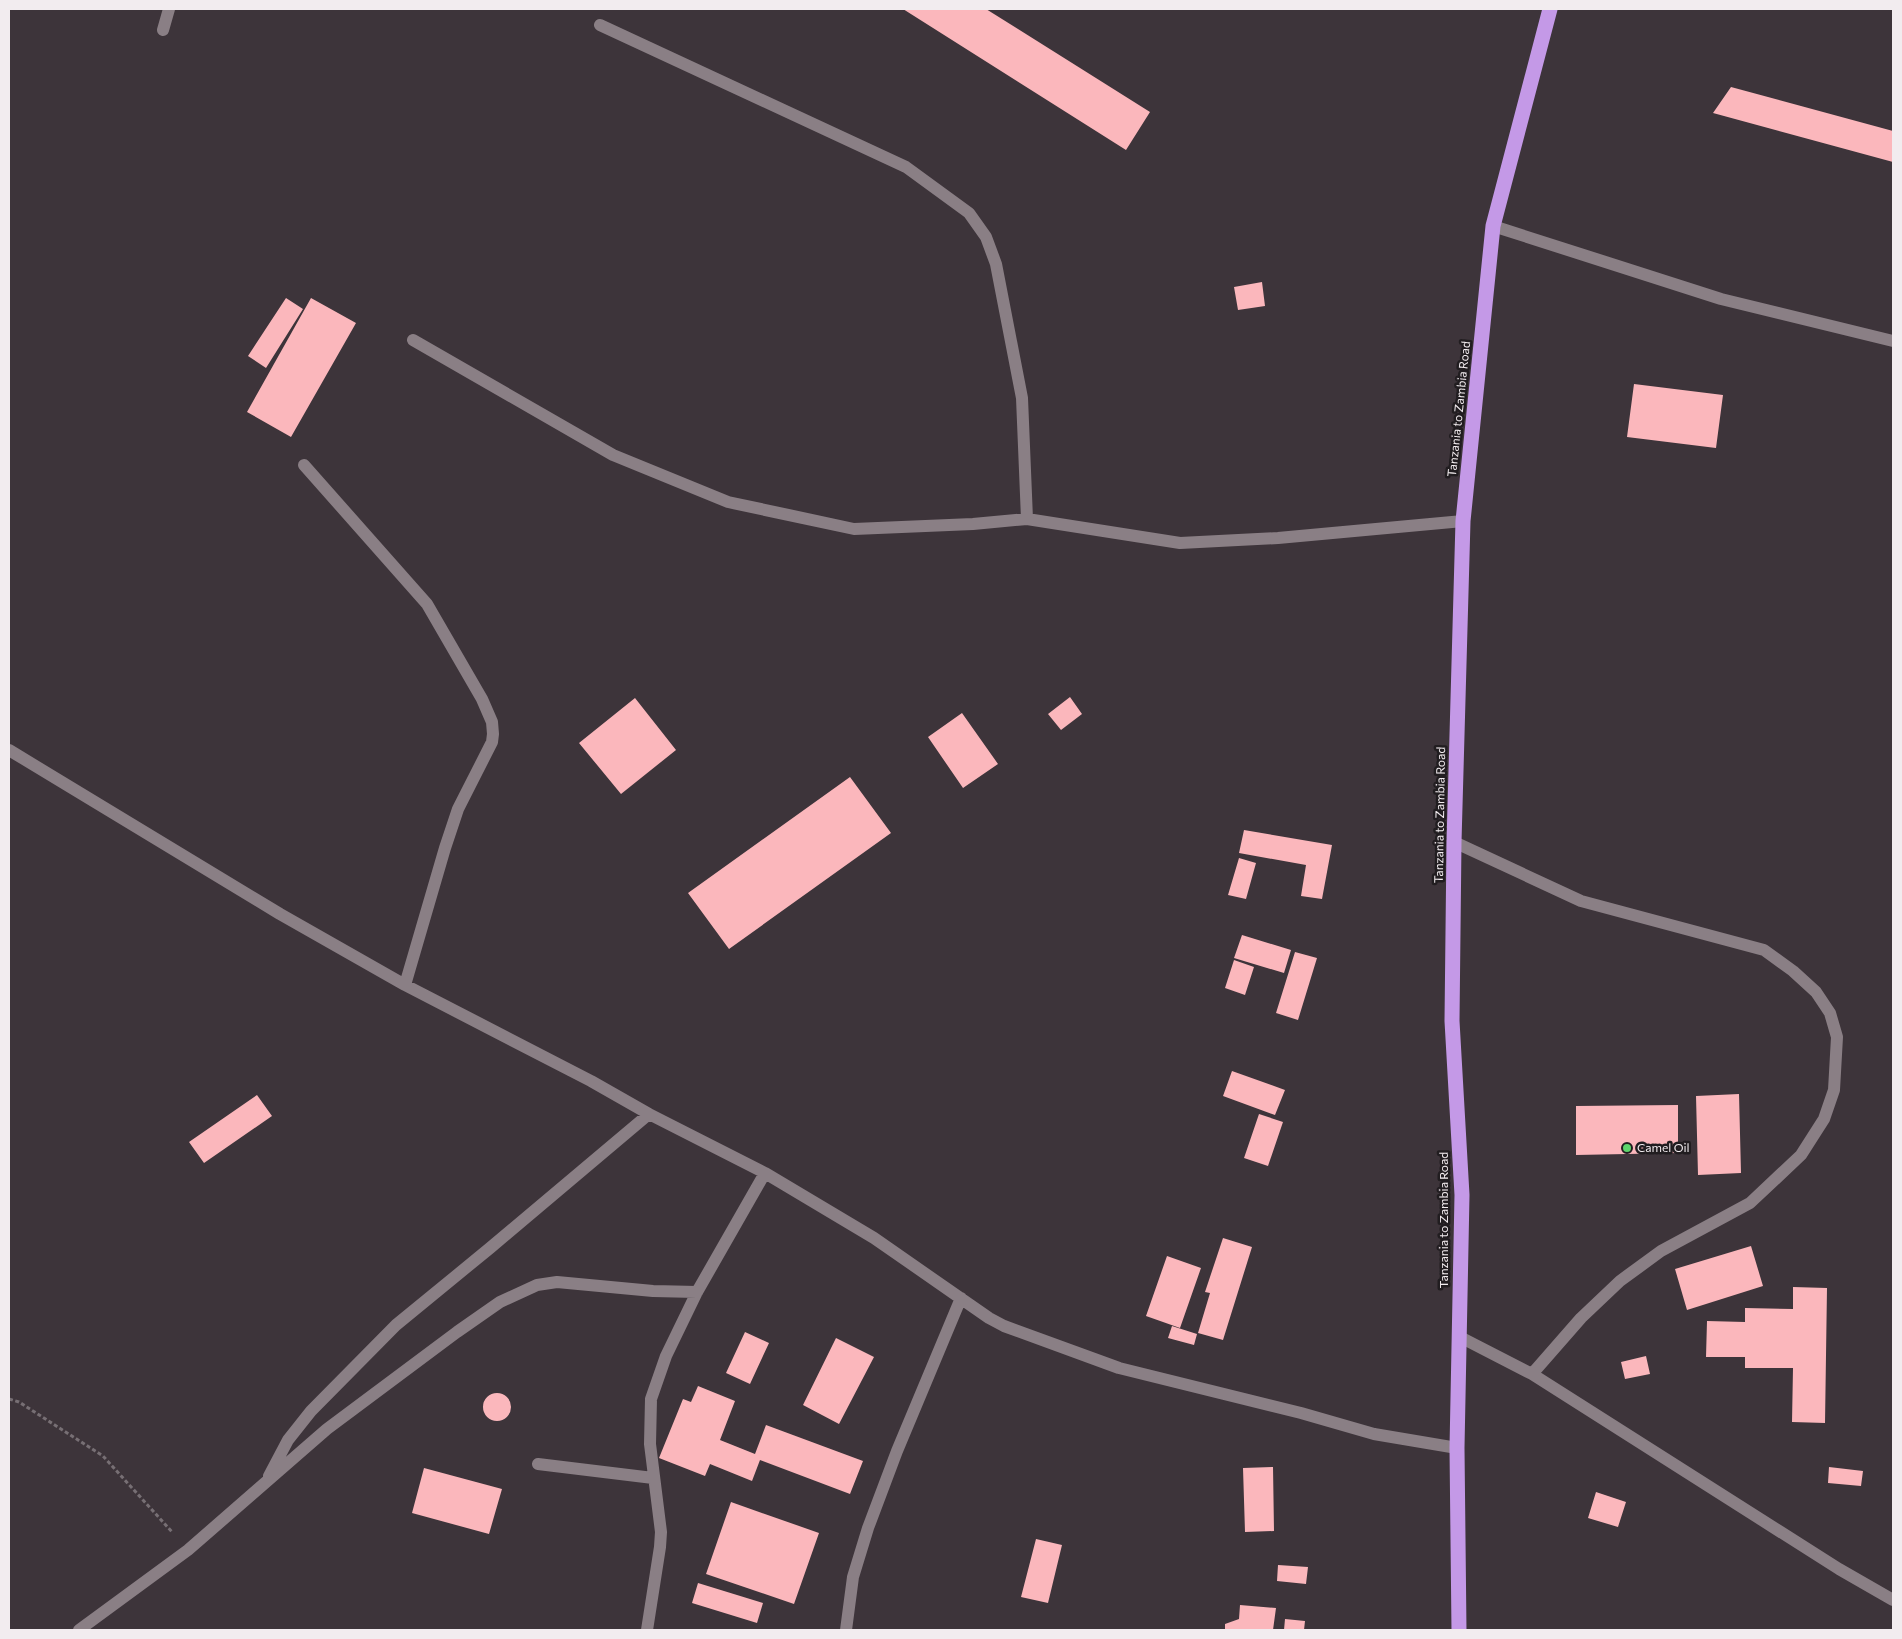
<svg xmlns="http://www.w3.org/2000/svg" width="1902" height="1639" font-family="Commissioner,sans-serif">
	<rect width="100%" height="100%" fill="#3d343a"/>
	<!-- building -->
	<path fill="#fbb7bc" d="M903,9H986L1150,112L1126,150Z
		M1731,87L1893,131V162L1713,113Z
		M1262,282L1265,306L1238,310L1234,287Z
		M286,298L303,309L266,368L248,356Z
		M311,298L356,323L291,437L247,412Z
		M1634,384L1723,395L1716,448L1627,437Z
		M1070,697L1082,714L1061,730L1048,714Z
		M635,698L676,750L621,794L579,743Z
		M962,713L998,764L963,788L928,737Z
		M850,777L891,833L729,949L688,893Z
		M1244,830L1332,845L1322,899L1301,896L1306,865L1239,853Z
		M1239,858L1256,863L1246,899L1228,895Z
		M1242,935L1291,950L1284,973L1234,958Z
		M1295,952L1317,958L1298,1020L1276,1013Z
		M1234,960L1254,967L1245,995L1225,988Z
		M1232,1071L1285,1090L1275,1115L1223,1096Z
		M1739,1094L1741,1173L1698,1175L1696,1096Z
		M257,1095L272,1116L204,1163L189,1142Z
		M1678,1105V1153L1576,1155V1106Z
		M1259,1114L1283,1122L1268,1166L1244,1158Z
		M1223,1238L1252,1247L1223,1340L1198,1333L1210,1293L1205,1292Z
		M1751,1246L1763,1286L1687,1310L1675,1269Z
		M1167,1256L1201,1268L1180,1328L1146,1316Z
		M1793,1287L1827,1288L1825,1423L1792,1422L1793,1368H1745V1357H1706L1707,1321L1745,1322V1308L1793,1309Z
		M1172,1326L1197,1334L1194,1345L1168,1338Z
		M745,1332L769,1343L750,1384L726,1373Z
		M836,1338L874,1357L839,1424L803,1405Z
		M1646,1356L1650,1374L1625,1379L1621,1362Z
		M698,1386L735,1401L720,1440L755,1454L766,1425L863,1461L850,1494L760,1460L752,1481L710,1464L705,1476L659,1458L683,1399L691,1402Z
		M483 1407a14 14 0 1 1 28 0a14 14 0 1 1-28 0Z
		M1273,1467L1274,1531L1245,1532L1243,1468Z
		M1829,1467L1863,1471L1861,1486L1828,1483Z
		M424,1468L502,1489L489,1534L412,1513Z
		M1596,1492L1626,1502L1618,1527L1588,1518Z
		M731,1502L819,1533L794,1604L706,1574Z
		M1036,1539L1062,1545L1048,1603L1021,1597Z
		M1278,1565L1308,1567L1306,1584L1277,1581Z
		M698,1583L763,1603L757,1623L692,1603Z
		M1240,1605L1276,1608L1273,1630H1225V1624L1239,1619Z
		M1285,1619L1305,1621L1304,1630H1284Z"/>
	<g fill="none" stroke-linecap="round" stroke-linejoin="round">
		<!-- path -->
		<path stroke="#776f74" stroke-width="3" stroke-dasharray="4 2.5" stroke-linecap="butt" d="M9,1399L19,1402L103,1456L173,1533"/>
		<!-- minor -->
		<path stroke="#8a7f85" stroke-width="12" d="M600,25L906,167L969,213L986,237L996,264L1022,398L1027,519
			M163,30L169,9
			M1493,226L1721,299L1893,341
			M413,340L613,455L728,502L854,529L973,524L1027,519L1180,543L1278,538L1463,521
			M304,465L427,604L482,699L492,722L493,734L492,742L458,809L445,848L405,985
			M9,750L280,914L405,985L591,1081L649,1114L765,1173L874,1238L989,1318L1004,1326L1119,1368L1301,1413L1374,1434L1457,1448
			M1454,842L1581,901L1764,950L1793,971L1816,992L1830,1013L1837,1037L1834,1090L1824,1119L1801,1155L1750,1203L1661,1251L1620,1281L1581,1318L1532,1374
			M1458,1336L1532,1374L1839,1569L1893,1600
			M538,1464L653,1478
			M269,1476L288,1440L311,1411L396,1325L490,1248L649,1114
			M79,1630L188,1550L327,1429L457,1332L500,1302L537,1285L557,1282L653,1291L697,1292
			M647,1630L660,1547L661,1532L650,1444L651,1399L666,1356L697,1292L765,1173
			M846,1630L853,1577L868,1528L897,1451L961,1298"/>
		<!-- highway -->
		<path stroke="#c499e7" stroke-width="15" d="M1459,1630L1457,1448L1462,1195L1452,1021L1454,842L1463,521L1493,226L1550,9"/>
	</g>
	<!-- markers -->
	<circle fill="#5ed56c" stroke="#211d20" stroke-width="2" cx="1627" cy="1148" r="5"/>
	<g text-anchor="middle" stroke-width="5" stroke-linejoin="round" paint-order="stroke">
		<!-- street labels -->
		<g font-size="12" fill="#f2ecef" stroke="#211d20">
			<text transform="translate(1459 409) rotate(-84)" y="4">Tanzania to Zambia Road</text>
			<text transform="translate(1440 815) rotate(-89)" y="4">Tanzania to Zambia Road</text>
			<text transform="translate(1444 1220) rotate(-90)" y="4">Tanzania to Zambia Road</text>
		</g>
		<!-- poi labels -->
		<g font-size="12" fill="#f2ecef" stroke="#211d20" text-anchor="start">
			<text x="1637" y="1152">Camel Oil</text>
		</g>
	</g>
	<!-- border -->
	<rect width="1902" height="1639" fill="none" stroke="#f2ecef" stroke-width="20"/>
</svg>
